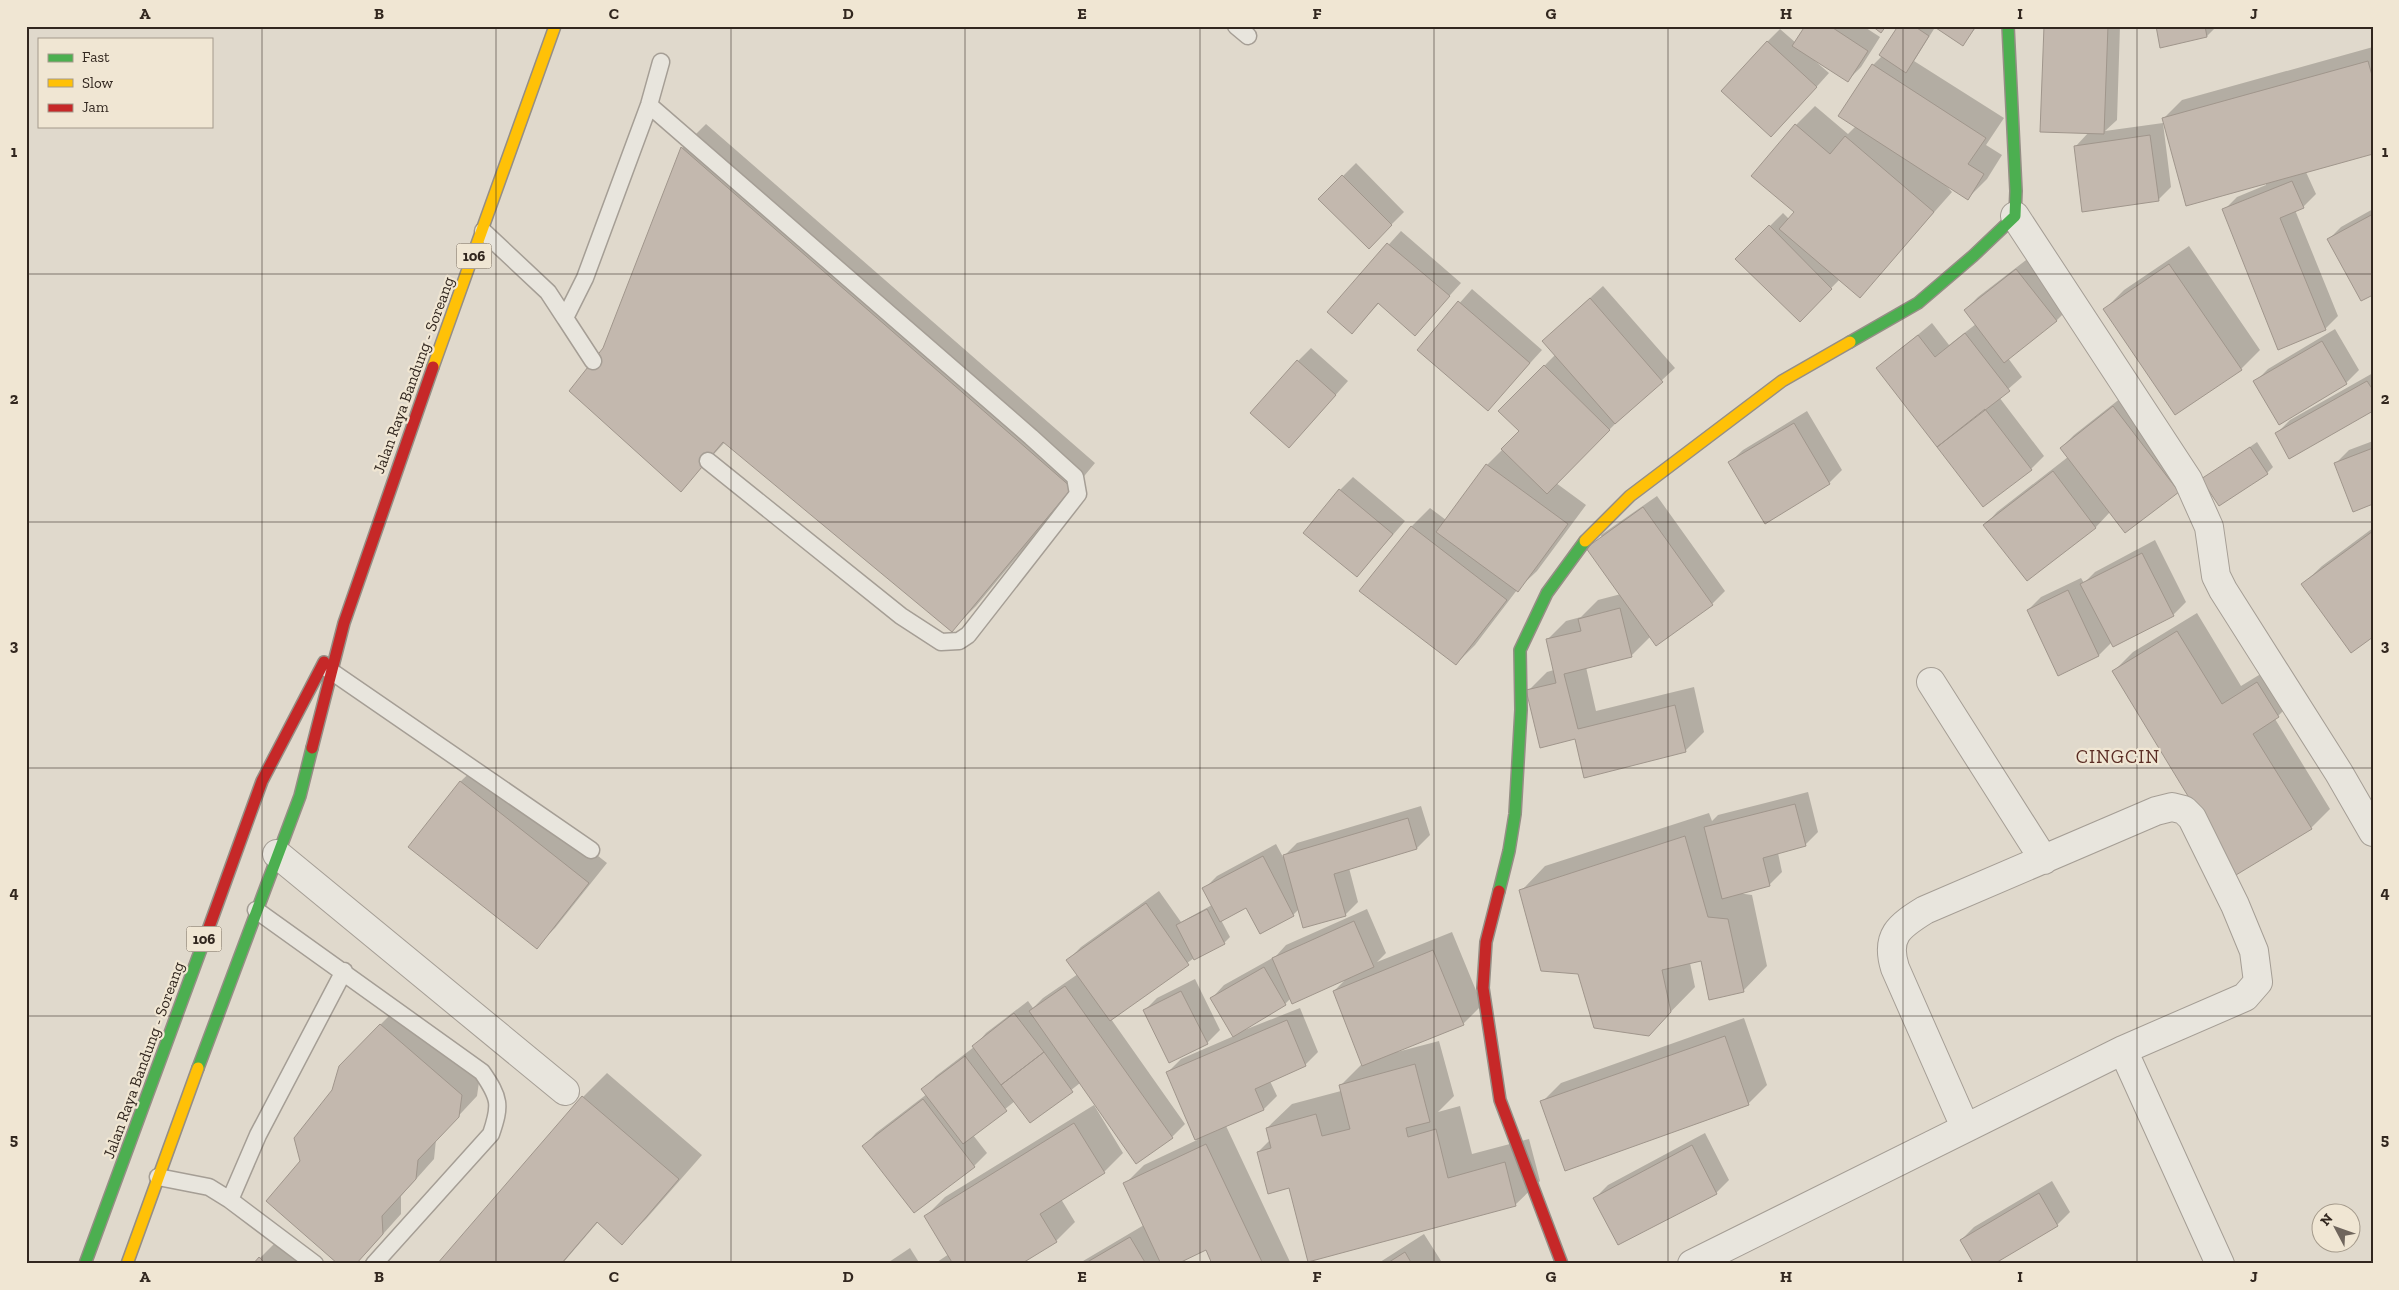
<svg xmlns="http://www.w3.org/2000/svg" width="2399" height="1290" font-family="'Zilla Slab',serif">
	<rect width="100%" height="100%" fill="#e0d9cc"/>
	<!-- shadow -->
	<path fill="#0003" d="M1807,26H1863L1880,37L1861,67L1848,80L1814,60L1829,73L1784,123L1767,42L1780,29L1796,43Z
		M1899,26H1930L1934,29L1914,61L2004,118L1986,145L2002,155L1987,179L1968,198L1941,180L1952,192L1860,296L1840,279L1800,320L1737,259L1783,213L1789,219L1796,212V125L1815,106L1848,134L1856,126L1873,65L1882,56Z
		M1935,26H1977L1963,44Z
		M2045,26H2120L2117,120L2105,131L2163,123L2171,187L2158,200L2075,147L2089,132Z
		M2157,26H2217L2207,36Z
		M2373,47V153L2306,172L2316,194L2303,207L2295,210L2338,316L2325,329L2224,210L2237,197L2266,185V183L2163,119L2182,100Z
		M706,124L1095,463L976,606L952,630L725,442L681,490L604,349L682,148Z
		M1356,163L1404,212L1369,247L1320,199Z
		M2373,209V293L2328,240L2341,227Z
		M1401,231L1461,283L1415,334L1379,303L1352,333L1328,312Z
		M2189,246L2260,350L2241,369L2105,309L2124,290Z
		M2030,257L2069,308L2056,321L2008,358L2022,377L1999,397L2044,456L2031,469L1983,506L1878,368L1932,323L1949,345L1976,324L1965,310L1978,297Z
		M1603,286L1675,368L1621,418L1556,483L1586,505L1537,571L1517,590L1475,645L1456,664L1411,527L1430,508L1446,520L1487,465L1521,431L1500,411L1555,355L1543,341Z
		M1472,289L1542,350L1488,409L1418,350Z
		M2335,329L2359,370L2346,383L2255,382L2268,369Z
		M1311,348L1348,381L1302,433L1298,361Z
		M2373,373V409L2277,433L2290,420Z
		M2126,394L2191,478L2178,491L2110,512L2096,527L2027,580L1985,525L1997,512L2068,457L2061,448L2074,435Z
		M1807,411L1842,470L1829,483L1730,462L1743,450Z
		M2373,441V503L2336,463L2349,450Z
		M2257,442L2273,467L2267,473L2203,480Z
		M1353,477L1405,521L1357,576L1340,490Z
		M1657,496L1725,591L1712,604L1651,636L1631,656L1586,667L1596,711L1694,687L1704,732L1685,751L1576,738L1528,691L1547,672L1554,670L1547,640L1566,621L1581,617L1598,600L1621,594L1601,535Z
		M2373,528V635L2303,584L2322,566Z
		M2155,540L2186,602L2173,615L2112,642L2099,655L2058,675L2028,610L2041,597L2081,578L2084,583L2095,572Z
		M2197,613L2241,686L2277,664L2297,697L2275,719L2330,809L2311,828L2114,671L2133,652Z
		M480,763L607,863L555,928L536,947L410,846L461,781Z
		M1808,792L1818,832L1805,845L1778,853L1782,872L1769,885L1738,893L1752,895L1767,966L1743,991L1702,960L1690,963L1695,987L1649,1034L1579,973L1521,891L1545,866L1709,813L1712,821L1718,815Z
		M1421,806L1430,835L1417,848L1349,868L1358,902L1345,915L1299,909L1293,915L1247,907L1221,920L1230,937L1224,943L1194,958L1111,1019L1185,1124L1172,1137L1080,1083L1031,1122L1015,1101L973,1135L987,1153L974,1166L864,1146L876,1133L927,1094L923,1089L936,1076L974,1047L986,1033L1028,1001L1033,1008L1043,998L1078,974L1068,960L1081,947L1159,891L1181,922L1212,905L1204,889L1217,876L1276,844L1283,857L1297,843Z
		M1367,909L1386,953L1377,962L1452,932L1482,1005L1463,1024L1396,1051L1397,1052L1439,1041L1454,1096L1438,1112L1460,1106L1472,1154L1529,1139L1540,1181L1515,1205L1290,1187L1258,1152L1270,1140L1267,1128L1292,1104L1341,1091L1340,1086L1363,1063L1334,991L1347,978L1291,998L1285,1004L1237,1033L1300,1008L1318,1052L1305,1065L1270,1081L1277,1096L1264,1109L1226,1126L1291,1264H1213L1206,1248L1174,1264H1078L1144,1225L1125,1184L1144,1165L1197,1140L1168,1072L1181,1059L1234,1036L1212,998L1224,985L1276,956L1286,945Z
		M1195,979L1220,1030L1207,1043L1144,1011L1157,998Z
		M399,1006L480,1075L477,1096L436,1140L434,1159L401,1196V1214L367,1252L302,1162L333,1091L380,1025Z
		M1744,1018L1767,1085L1748,1104L1542,1102L1561,1083Z
		M607,1073L702,1155L646,1219L622,1243L598,1222L562,1264H438L583,1097Z
		M1094,1105L1123,1153L1104,1172L1061,1199L1075,1222L1056,1241L1018,1264H934L949,1254L926,1216L945,1197Z
		M1705,1133L1729,1180L1716,1193L1595,1198L1608,1185Z
		M2052,1181L2070,1212L2057,1225L1961,1240L1974,1227Z
		M1424,1234L1443,1264H1377Z
		M279,1239L304,1264H254Z
		M910,1248L920,1264H886Z"/>
	<!-- building -->
	<path fill="#c3b8ae" stroke="#a0968c" d="M1805,26H1830L1868,51L1848,82L1792,46Z
		M1872,26H1886L1881,33Z
		M1898,26H1914L1929,36L1906,73L1879,55Z
		M1933,26H1976L1963,46Z
		M2044,26H2108L2104,134L2040,132Z
		M2156,26H2205L2207,37L2160,48Z
		M1767,41L1817,87L1771,137L1721,91Z
		M2368,61L2373,79V154L2186,206L2162,118Z
		M1872,64L1986,138L1968,164L1984,174L1968,200L1838,116Z
		M1795,124L1830,154L1845,136L1934,212L1860,298L1779,229L1794,212L1751,176Z
		M2150,135L2159,201L2082,212L2074,146Z
		M681,147L1072,488L952,632L723,442L681,492L569,391L603,348Z
		M1342,175L1392,225L1369,249L1318,199Z
		M2292,181L2304,208L2280,218L2326,330L2278,350L2222,209Z
		M2373,214V295L2361,301L2327,239Z
		M1769,225L1832,289L1800,322L1735,259Z
		M1387,243L1450,296L1415,336L1378,303L1352,334L1327,312Z
		M2169,264L2242,370L2175,415L2103,309Z
		M2016,269L2057,321L2004,363L1964,310Z
		M1590,298L1663,382L1615,424L1542,341Z
		M1458,301L1530,363L1488,411L1417,350Z
		M1965,333L2010,391L1937,447L1876,368L1918,335L1935,357Z
		M2322,341L2347,384L2279,425L2253,381Z
		M1297,360L1336,395L1289,448L1250,413Z
		M1544,365L1610,430L1547,494L1501,449L1519,431L1498,411Z
		M2367,381L2373,390V411L2289,459L2275,433Z
		M2113,406L2179,492L2125,533L2060,448Z
		M1985,409L2032,470L1983,507L1937,447Z
		M1794,423L1830,484L1765,524L1728,462Z
		M2250,447L2268,474L2219,506L2201,479Z
		M2373,448V504L2353,512L2334,463Z
		M1486,464L1568,524L1518,592L1436,532Z
		M2053,471L2096,528L2027,581L1983,525Z
		M1339,489L1393,534L1357,577L1303,533Z
		M1643,507L1713,605L1656,646L1586,548Z
		M1411,526L1507,600L1456,665L1359,591Z
		M2373,531V637L2351,653L2301,584Z
		M2142,553L2174,616L2113,647L2080,584Z
		M2068,590L2099,656L2058,676L2027,610Z
		M1620,608L1632,657L1564,674L1578,729L1675,705L1686,752L1584,778L1575,739L1540,748L1526,690L1556,683L1546,639L1581,631L1578,619Z
		M2177,631L2222,704L2257,682L2279,717L2253,734L2312,829L2236,875L2112,671Z
		M460,781L589,883L537,949L408,847Z
		M1795,804L1806,846L1763,858L1770,886L1722,899L1704,827Z
		M1408,818L1417,849L1334,874L1346,916L1303,928L1283,855Z
		M1685,836L1708,917L1728,919L1744,992L1709,1000L1701,961L1662,970L1671,1012L1649,1036L1594,1028L1578,974L1541,971L1519,890Z
		M1263,856L1294,916L1260,934L1246,908L1220,922L1202,888Z
		M1146,903L1189,965L1110,1021L1066,960Z
		M1207,909L1225,944L1194,960L1176,925Z
		M1354,921L1374,967L1292,1004L1272,958Z
		M1433,950L1464,1025L1362,1066L1333,991Z
		M1264,967L1286,1005L1233,1037L1210,998Z
		M1065,986L1173,1138L1136,1164L1029,1011Z
		M1181,991L1208,1044L1169,1063L1143,1010Z
		M1014,1013L1044,1052L1001,1085L972,1046Z
		M1287,1020L1306,1066L1255,1089L1264,1110L1195,1140L1166,1072Z
		M380,1024L462,1095L459,1117L418,1160L416,1179L382,1216L383,1234L356,1264H338L266,1201L300,1161L294,1138L332,1090L339,1066Z
		M1725,1036L1749,1105L1565,1171L1540,1101Z
		M1044,1052L1073,1092L1030,1123L1001,1085Z
		M965,1056L1007,1111L963,1144L921,1089Z
		M1415,1064L1430,1122L1406,1128L1408,1137L1436,1129L1448,1178L1505,1162L1516,1206L1308,1262L1289,1188L1268,1194L1257,1152L1271,1148L1266,1128L1316,1114L1322,1136L1350,1129L1339,1085Z
		M582,1096L679,1179L622,1245L597,1222L561,1264H437Z
		M923,1099L975,1167L914,1213L862,1146Z
		M1074,1123L1105,1173L1040,1214L1057,1242L1021,1264H953L924,1216Z
		M1206,1144L1263,1264H1212L1206,1250L1177,1264H1161L1123,1183Z
		M1692,1145L1717,1194L1618,1245L1593,1198Z
		M2039,1193L2058,1226L1994,1264H1974L1960,1240Z
		M1130,1237L1146,1264H1084Z
		M1405,1252L1412,1264H1386Z
		M259,1257L266,1264H253Z"/>
	<g fill="none" stroke-linecap="round" stroke-linejoin="round">
		<!-- lane casing -->
		<g stroke="#a59e95" stroke-width="19">
			<path id="lane" d="M1236,26L1248,36
				M649,105L1031,437L1075,477L1078,494L968,635L959,641L941,642L901,616L708,461
				M483,231L548,292L565,318L585,278L649,105L661,62
				M565,318L593,361
				M325,667L591,850
				M256,910L482,1072C500,1098 501,1105 491,1134L374,1264
				M158,1177L209,1187L230,1200L258,1135L344,971
				M230,1200L315,1264"/>
		</g>
		<!-- street casing -->
		<g stroke="#a59e95" stroke-width="30">
			<path id="street" d="M2015,216L2188,480L2209,527L2216,576L2223,590L2339,773L2373,832
				M1931,682L2044,860
				M277,854L565,1091
				M2123,1050L2220,1264
				M1692,1264L2123,1050L2245,997L2258,982L2254,951L2235,905L2192,818L2184,810L2172,807L2156,811L1925,910C1899,926 1885,936 1895,968L1965,1127"/>
		</g>
		<!-- fast casing -->
		<g stroke="#958e85" stroke-width="14">
			<path id="fast" d="M1850,342L1918,303L1973,256L2015,216L2016,191L2008,26
				M1499,891L1509,851L1515,814L1521,710L1520,650L1547,593L1585,541
				M198,1068L300,796L312,748
				M85,1264L208,930"/>
		</g>
		<!-- slow casing -->
		<g stroke="#958e85" stroke-width="14">
			<path id="slow" d="M433,367L555,26
				M1585,541L1630,496L1782,381L1850,342
				M127,1264L198,1068"/>
		</g>
		<!-- jam casing -->
		<g stroke="#958e85" stroke-width="14">
			<path id="jam" d="M312,748L344,623L433,367
				M1499,891L1486,942L1483,988L1500,1100L1562,1264
				M208,930L262,781L324,662"/>
		</g>
		<!-- lane -->
		<use href="#lane" stroke="#e8e5dd" stroke-width="16"/>
		<!-- street -->
		<use href="#street" stroke="#e8e5dd" stroke-width="28"/>
		<!-- fast -->
		<use href="#fast" stroke="#4caf50" stroke-width="11"/>
		<!-- slow -->
		<use href="#slow" stroke="#ffc107" stroke-width="11"/>
		<!-- jam -->
		<use href="#jam" stroke="#c62828" stroke-width="11"/>
	</g>
	<!-- grid -->
	<path fill="none" stroke="#32271f" stroke-width="1" stroke-opacity="0.55" d="M262,26V1264M496,26V1264M731,26V1264M965,26V1264M1200,26V1264M1434,26V1264M1668,26V1264M1903,26V1264M2137,26V1264M26,274H2373M26,522H2373M26,768H2373M26,1016H2373"/>
	<g text-anchor="middle" stroke-width="4.5" stroke-linejoin="round" paint-order="stroke">
		<!-- shield labels -->
		<g fill="#f0e6d3" stroke="#6b6055" stroke-width="1">
			<rect x="456.5" y="243.5" width="35" height="25" rx="4"/>
			<rect x="186.5" y="926.5" width="35" height="25" rx="4"/>
		</g>
		<g font-size="15" font-weight="bold" fill="#32271f">
			<text x="474" y="261">106</text>
			<text x="204" y="944">106</text>
		</g>
		<!-- street labels -->
		<g font-size="16" fill="#32271f" stroke="#f0e6d3">
			<text transform="translate(413 375) rotate(-70)" y="6">Jalan Raya Bandung - Soreang</text>
			<text transform="translate(143 1060) rotate(-70)" y="6">Jalan Raya Bandung - Soreang</text>
		</g>
		<!-- quarter labels -->
		<g font-size="19" letter-spacing="1" fill="#5a2c24" stroke="#f0e6d3">
			<text x="2118" y="763">CINGCIN</text>
		</g>
	</g>
	<!-- border -->
	<rect width="2399" height="1290" fill="none" stroke="#f0e6d3" stroke-width="55"/>
	<!-- legend -->
	<rect x="38" y="38" width="175" height="90" fill="#f0e6d3" stroke="#a49a8b"/>
	<rect x="48" y="54" width="25" height="8" fill="#4caf50" stroke="#a49a8b"/>
	<text x="82" y="62" font-size="15" fill="#32271f">Fast</text>
	<rect x="48" y="79" width="25" height="8" fill="#ffc107" stroke="#a49a8b"/>
	<text x="82" y="88" font-size="15" fill="#32271f">Slow</text>
	<rect x="48" y="104" width="25" height="8" fill="#c62828" stroke="#a49a8b"/>
	<text x="82" y="112" font-size="15" fill="#32271f">Jam</text>
	<!-- north arrow -->
	<g transform="translate(2336 1228) rotate(311)"><circle r="24" fill="#f0e6d3" stroke="#a49a8b"/>
	<path d="M0-4L9 19L0 12L-9 19Z" fill="#6f655c"/>
	<text y="-8" font-size="14" font-weight="bold" text-anchor="middle" fill="#32271f">N</text>
	</g>
	<rect x="28" y="28" width="2344" height="1234" fill="none" stroke="#32271f" stroke-width="2"/>
	<g font-size="16" text-anchor="middle" font-weight="bold" fill="#32271f">
		<text x="145" y="19">A</text>
		<text x="379" y="19">B</text>
		<text x="614" y="19">C</text>
		<text x="848" y="19">D</text>
		<text x="1082" y="19">E</text>
		<text x="1317" y="19">F</text>
		<text x="1551" y="19">G</text>
		<text x="1786" y="19">H</text>
		<text x="2020" y="19">I</text>
		<text x="2254" y="19">J</text>
		<text x="14" y="157">1</text>
		<text x="2385" y="157">1</text>
		<text x="14" y="404">2</text>
		<text x="2385" y="404">2</text>
		<text x="14" y="651">3</text>
		<text x="2385" y="651">3</text>
		<text x="14" y="898">4</text>
		<text x="2385" y="898">4</text>
		<text x="14" y="1145">5</text>
		<text x="2385" y="1145">5</text>
		<text x="145" y="1282">A</text>
		<text x="379" y="1282">B</text>
		<text x="614" y="1282">C</text>
		<text x="848" y="1282">D</text>
		<text x="1082" y="1282">E</text>
		<text x="1317" y="1282">F</text>
		<text x="1551" y="1282">G</text>
		<text x="1786" y="1282">H</text>
		<text x="2020" y="1282">I</text>
		<text x="2254" y="1282">J</text>
	</g>
</svg>
